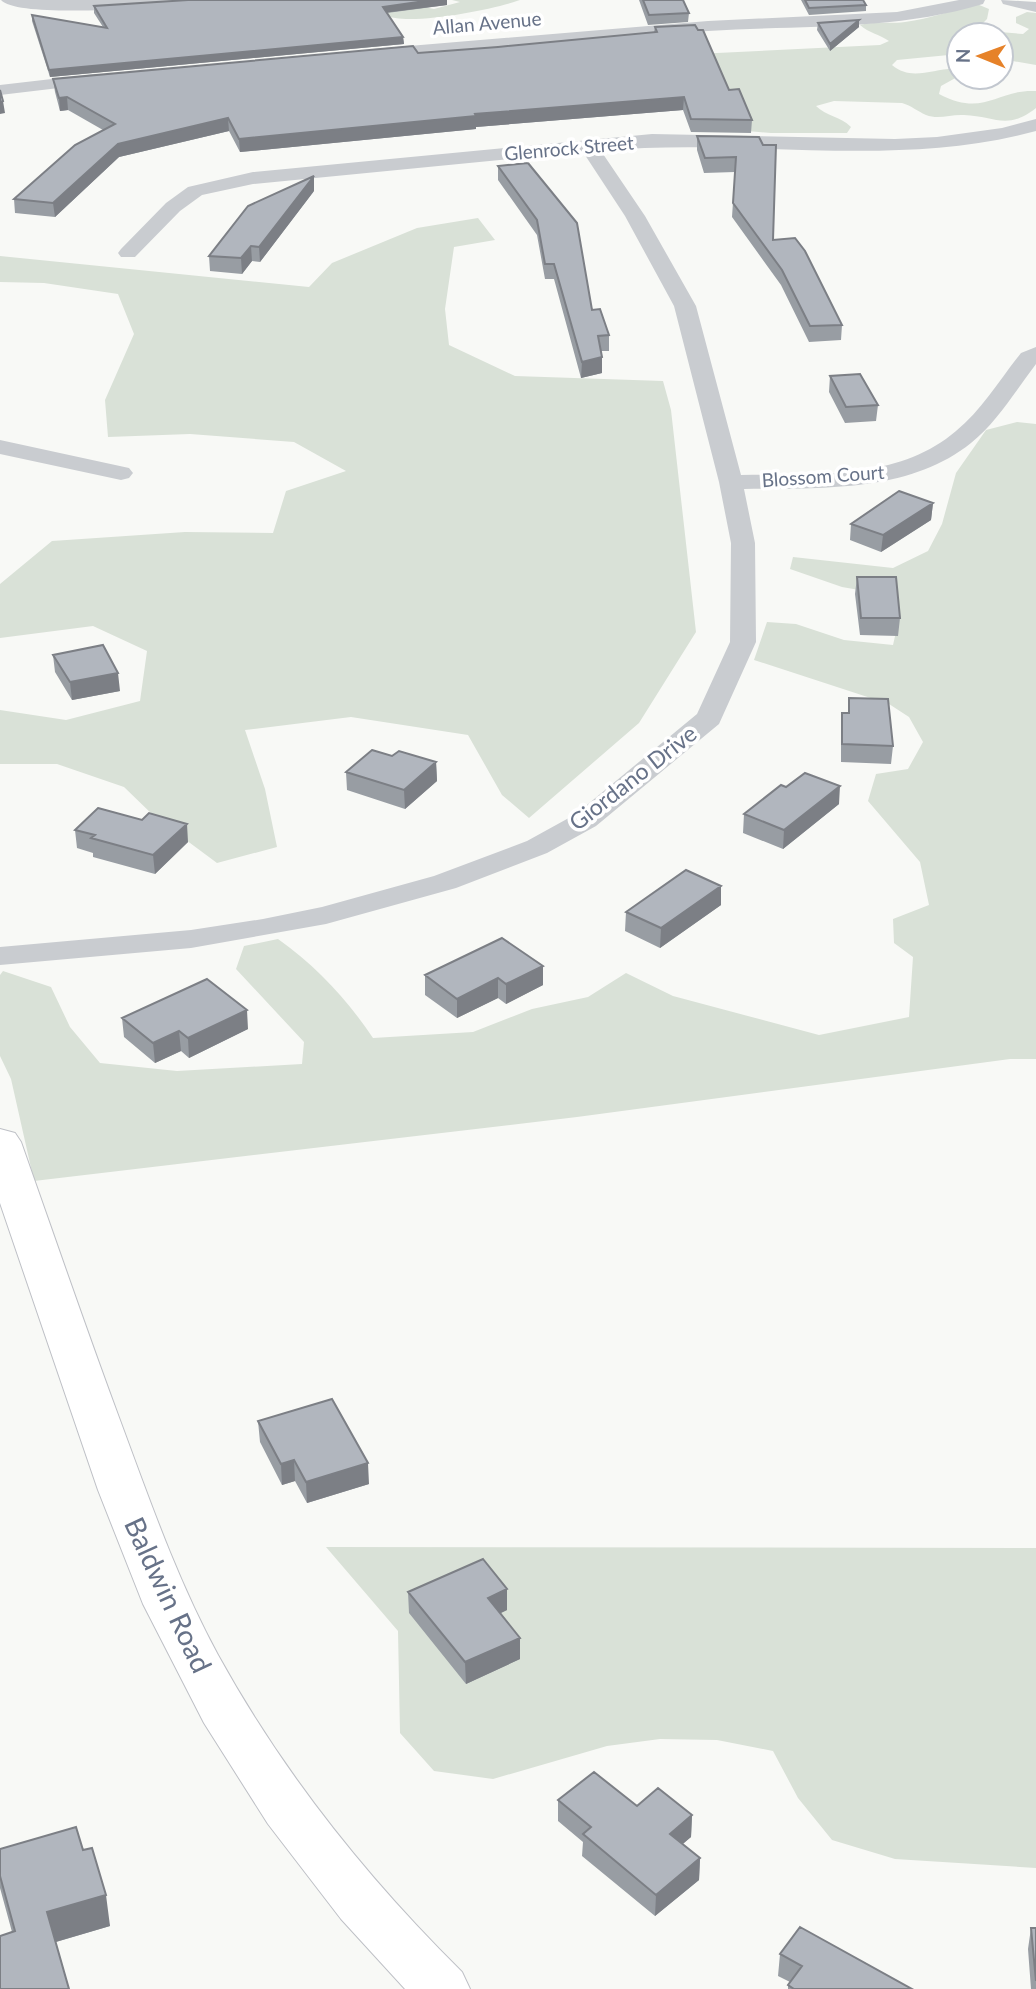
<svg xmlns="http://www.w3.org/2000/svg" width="1036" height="1989" font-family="Lato,sans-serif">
	<rect width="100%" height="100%" fill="#f8f9f6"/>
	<!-- green -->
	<path fill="#d9e1d7" d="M452,0H520C495,9 407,27 385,15C380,13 376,8 372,5L398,2L434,9L460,2Z
		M977,4L989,9L987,19L980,26L1000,32L1023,34L1029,29L1016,23V17L1027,12L1036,13V65L1001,59V35H959V54L897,60L892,65C913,83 936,66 959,69V76L941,86L939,94C985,118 996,89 1036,91V108C1007,131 995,116 964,115C951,114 939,120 926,115C917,111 912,106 902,103L834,101L816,106C826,116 840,116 851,127L847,133H771L725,129L744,113L727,86L696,54L880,45L889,41C879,34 869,33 860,25C875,21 889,24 905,22C930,19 952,10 977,4Z
		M478,218L495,240L454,247L445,309L449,345L515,376L663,381L671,410L696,632L639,723L529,818L502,795L468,735L351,717L245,730L265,789L277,847L217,863L155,817L124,787L57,764H0V710L66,720L140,701L147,651L93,626L0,638V584L52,541L185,532L273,533L286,491L346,471L294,442L190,434L108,437L105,400L134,334L118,294L44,283L0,282V256L309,287L332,263L417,228Z
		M1017,422L1036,424V1059H1010L577,1117L34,1181L11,1079L0,1056V975L3,971L51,987L70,1027L100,1063L177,1071L302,1064L304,1042L236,969L244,946L278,939C317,967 346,998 373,1038L473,1032L532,1009L588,997L626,973L673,996L819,1035L909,1017L913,957L894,943L893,919L929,905L920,862L868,801L876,774L908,769L923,742L909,717L889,704L754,660L767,622L796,624L844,640L893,645L899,619V597L842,587L790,569L793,557L893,568L928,551L942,524L956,473L986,430Z
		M326,1547L1036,1548V1868L895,1859L832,1840L798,1798L773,1751L717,1740L660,1739L607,1746L493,1779L434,1771L400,1733L398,1631Z"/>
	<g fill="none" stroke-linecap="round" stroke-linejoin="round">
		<!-- secondary casing -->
		<g stroke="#bec0c6" stroke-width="2">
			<path id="secondary" d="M0,1129L15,1133L21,1142C55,1238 88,1335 124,1431C152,1507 179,1583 218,1655C283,1773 366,1877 462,1972L470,1989H405L341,1919L268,1824L204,1723L143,1604L98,1490L0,1203Z"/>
		</g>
		<!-- street -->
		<path fill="#c9ccd0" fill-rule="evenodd" d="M1,0H195L187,5C156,7 18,19 1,0Z
			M959,0H985L983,4C894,31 800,25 708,31C596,39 485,50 373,59L364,54L373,49L708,21L897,12Z
			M1001,0L1036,2V12L1003,4Z
			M95,74L101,75L104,79L101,83L0,95V85Z
			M1036,119V131C894,170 745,137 601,151L645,216L696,306L741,475C812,474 898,481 956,431C982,410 1000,379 1021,353L1036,347V364C1016,390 997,422 971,443C909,493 820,488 744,489L755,543L756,642L719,724L596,826L547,853L456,888L326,924L191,948L0,965V947L191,930L263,919L322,907L434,876L527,841L576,814L697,714L730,642L731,543L719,482L674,306L625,216L583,152L253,184L202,195L180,211L135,257H121L118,253L121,249L166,203L188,187L253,172L652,134L895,139L937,137L1002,128Z
			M0,440L129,468L133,473L129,478L121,480L0,454Z"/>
		<!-- secondary -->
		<use href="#secondary" fill="#fff" fill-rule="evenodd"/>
	</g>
	<!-- wall -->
	<path fill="#989da3" d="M639,0H683L689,13L688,22L648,25Z
		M801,0H863L866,5V11L809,15Z
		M187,1L447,5L387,13L403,37L404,44L50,77L32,21V15L103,27L94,13V6Z
		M859,20V27L830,51L817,30L818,23Z
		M655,27L729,90L752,120L751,133L691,132L683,110L476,127V129L240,152L229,131L119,157L55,217L15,213L14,199L103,130L68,110L60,111L55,92L53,79L498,47L654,32Z
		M697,136L759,137L773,240L842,325L841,340L809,342L781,285L732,217L735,172L704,173L697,150Z
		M528,163L592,310L609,335V351H601L602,373L581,378L554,279H545L537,235L498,180V166Z
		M314,191L260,262L252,261L242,274L210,271L209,256Z
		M830,376L878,405L876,421L845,423L829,392Z
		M933,503L931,520L881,552L850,540L851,524Z
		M857,577L900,618L898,636L860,635L855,594Z
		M53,655L120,691L72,700L55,672Z
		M849,698L893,746L891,764L841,762V731L842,713H848Z
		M392,756L436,762L437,781L405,809L347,790L346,772Z
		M786,787L839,804L783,849L743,833L744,814Z
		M75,830L188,842L155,874L93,857V853L77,848Z
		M721,886V905L660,948L625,931L626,912Z
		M502,938L543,985L506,1004L498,998L457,1018L425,995V975Z
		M122,1018L248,1029L189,1058L181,1051L155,1063L124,1037Z
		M258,1421L369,1484L307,1503L295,1481L282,1485L260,1442Z
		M408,1592L507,1610L501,1613L520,1638V1659L466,1684L409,1613Z
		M558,1800L637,1806L692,1815L691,1837L682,1844L700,1858L699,1880L655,1916L582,1856L583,1842L558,1821Z
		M0,1849L83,1850L110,1926L56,1942L12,1932L0,1888Z
		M1031,1928H1036V1989H1031L1028,1949Z
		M780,1954L912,1989H788V1985L790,1982L778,1976Z"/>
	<!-- shaded-wall -->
	<path fill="#7c7f85" d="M432,0H447V5L383,13V7Z
		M859,20V27L830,51V44Z
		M403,37L404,44L50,77L49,70Z
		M67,97L68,110L60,111L59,98Z
		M684,97L683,110L476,127V129L240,152L239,139L475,114Z
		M3,101L5,113L0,114V102Z
		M228,118L229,131L119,157L55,217L53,203L118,144Z
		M314,176V191L260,262L259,247Z
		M251,246L252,261L242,274L241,258Z
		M602,357V373L581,378L582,362Z
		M933,503L931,520L881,552L883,535Z
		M118,673L120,691L72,700L70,682Z
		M436,762L437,781L405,809L404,790Z
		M840,786L839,804L783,849L784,830Z
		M187,824L188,842L155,874L153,855Z
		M721,886V905L660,948L661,928Z
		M543,966V985L506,1004V984Z
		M498,978V998L457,1018V999Z
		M247,1010L248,1029L189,1058L188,1038Z
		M179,1031L181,1051L155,1063L153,1043Z
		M294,1460L295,1481L282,1485L281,1464Z
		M368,1463L369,1484L307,1503L306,1482Z
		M507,1589V1610L488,1619V1598Z
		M520,1638V1659L466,1684L465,1662Z
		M692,1815L691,1837L669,1856L670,1834Z
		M700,1858L699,1880L655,1916L656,1895Z
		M106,1895L110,1926L52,1943L47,1912Z"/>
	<!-- building -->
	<path fill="#b1b6be" stroke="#7c7f85" stroke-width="2" d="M188,0H432L383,7L403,37L49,70L32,15L107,28L94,6Z
		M643,0H683L689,13L649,15Z
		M805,0H863L866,5L809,8Z
		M859,20L830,44L818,23Z
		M695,25L698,30H703L729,90L739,89L752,120L691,119L684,97L475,114L476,116L239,139L228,118L118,144L53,203L14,199L75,145L115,124L67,97L59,98L53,79L413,46L418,53L498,47L657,32L655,27Z
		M0,90L3,101L0,102Z
		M697,136L759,137L763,145H776L773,240L795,238L805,251L842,325L810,326L782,270L733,203L736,157L705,158Z
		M528,163L577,223L592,310L600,309L609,335L598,336L602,357L582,362L554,264H545L537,220L498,166Z
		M314,176L259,247L251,246L241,258L209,256L248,206Z
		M860,374L878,405L846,407L830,376Z
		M899,491L933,503L883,535L851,524Z
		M857,577H896L900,618H861Z
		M103,645L118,673L70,682L53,655Z
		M849,698L888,699L893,746L842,744V713H849Z
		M372,750L392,756L399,751L436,762L404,790L346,772Z
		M805,773L840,786L784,830L744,814L781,785L786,787Z
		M98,808L142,820L149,813L187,824L153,855L91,838L95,835L75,830Z
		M686,870L721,886L661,928L626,912Z
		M502,938L543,966L506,984L498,978L457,999L425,975Z
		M207,979L247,1010L188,1038L179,1031L153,1043L122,1018Z
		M332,1399L368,1463L306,1482L294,1460L281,1464L258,1421Z
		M483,1559L507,1589L488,1598L520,1638L465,1662L408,1592Z
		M594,1772L637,1806L658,1788L692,1815L670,1834L700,1858L656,1895L583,1834L591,1827L558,1800Z
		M76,1827L83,1850L92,1848L106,1895L47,1912L69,1989H0V1936L15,1931L0,1876V1849Z
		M800,1927L912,1989H794L788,1985L802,1966L780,1954Z
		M1031,1928H1036V1981Z"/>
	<g text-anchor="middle" stroke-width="7" stroke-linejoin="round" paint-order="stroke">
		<!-- far-street labels -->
		<g font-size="19" fill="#677288" stroke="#fff">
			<text transform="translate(487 23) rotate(-5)" y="7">Allan Avenue</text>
			<text transform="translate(569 148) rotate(-5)" y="7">Glenrock Street</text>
			<text transform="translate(823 476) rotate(-4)" y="7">Blossom Court</text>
		</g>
		<!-- street labels -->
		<g font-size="23" fill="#677288" stroke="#fff">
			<text transform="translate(633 778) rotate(-38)" y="8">Giordano Drive</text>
		</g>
		<!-- near-street labels -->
		<g font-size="28" fill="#677288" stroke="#fff">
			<text transform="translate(168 1595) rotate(65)" y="10">Baldwin Road</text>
		</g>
	</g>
	<!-- north arrow -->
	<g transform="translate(980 56) rotate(271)"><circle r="33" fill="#ffffff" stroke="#c2c7cf" stroke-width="2"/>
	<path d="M0-5L12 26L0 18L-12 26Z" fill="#e68229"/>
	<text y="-10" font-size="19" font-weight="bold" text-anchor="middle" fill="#677288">N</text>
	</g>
</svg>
